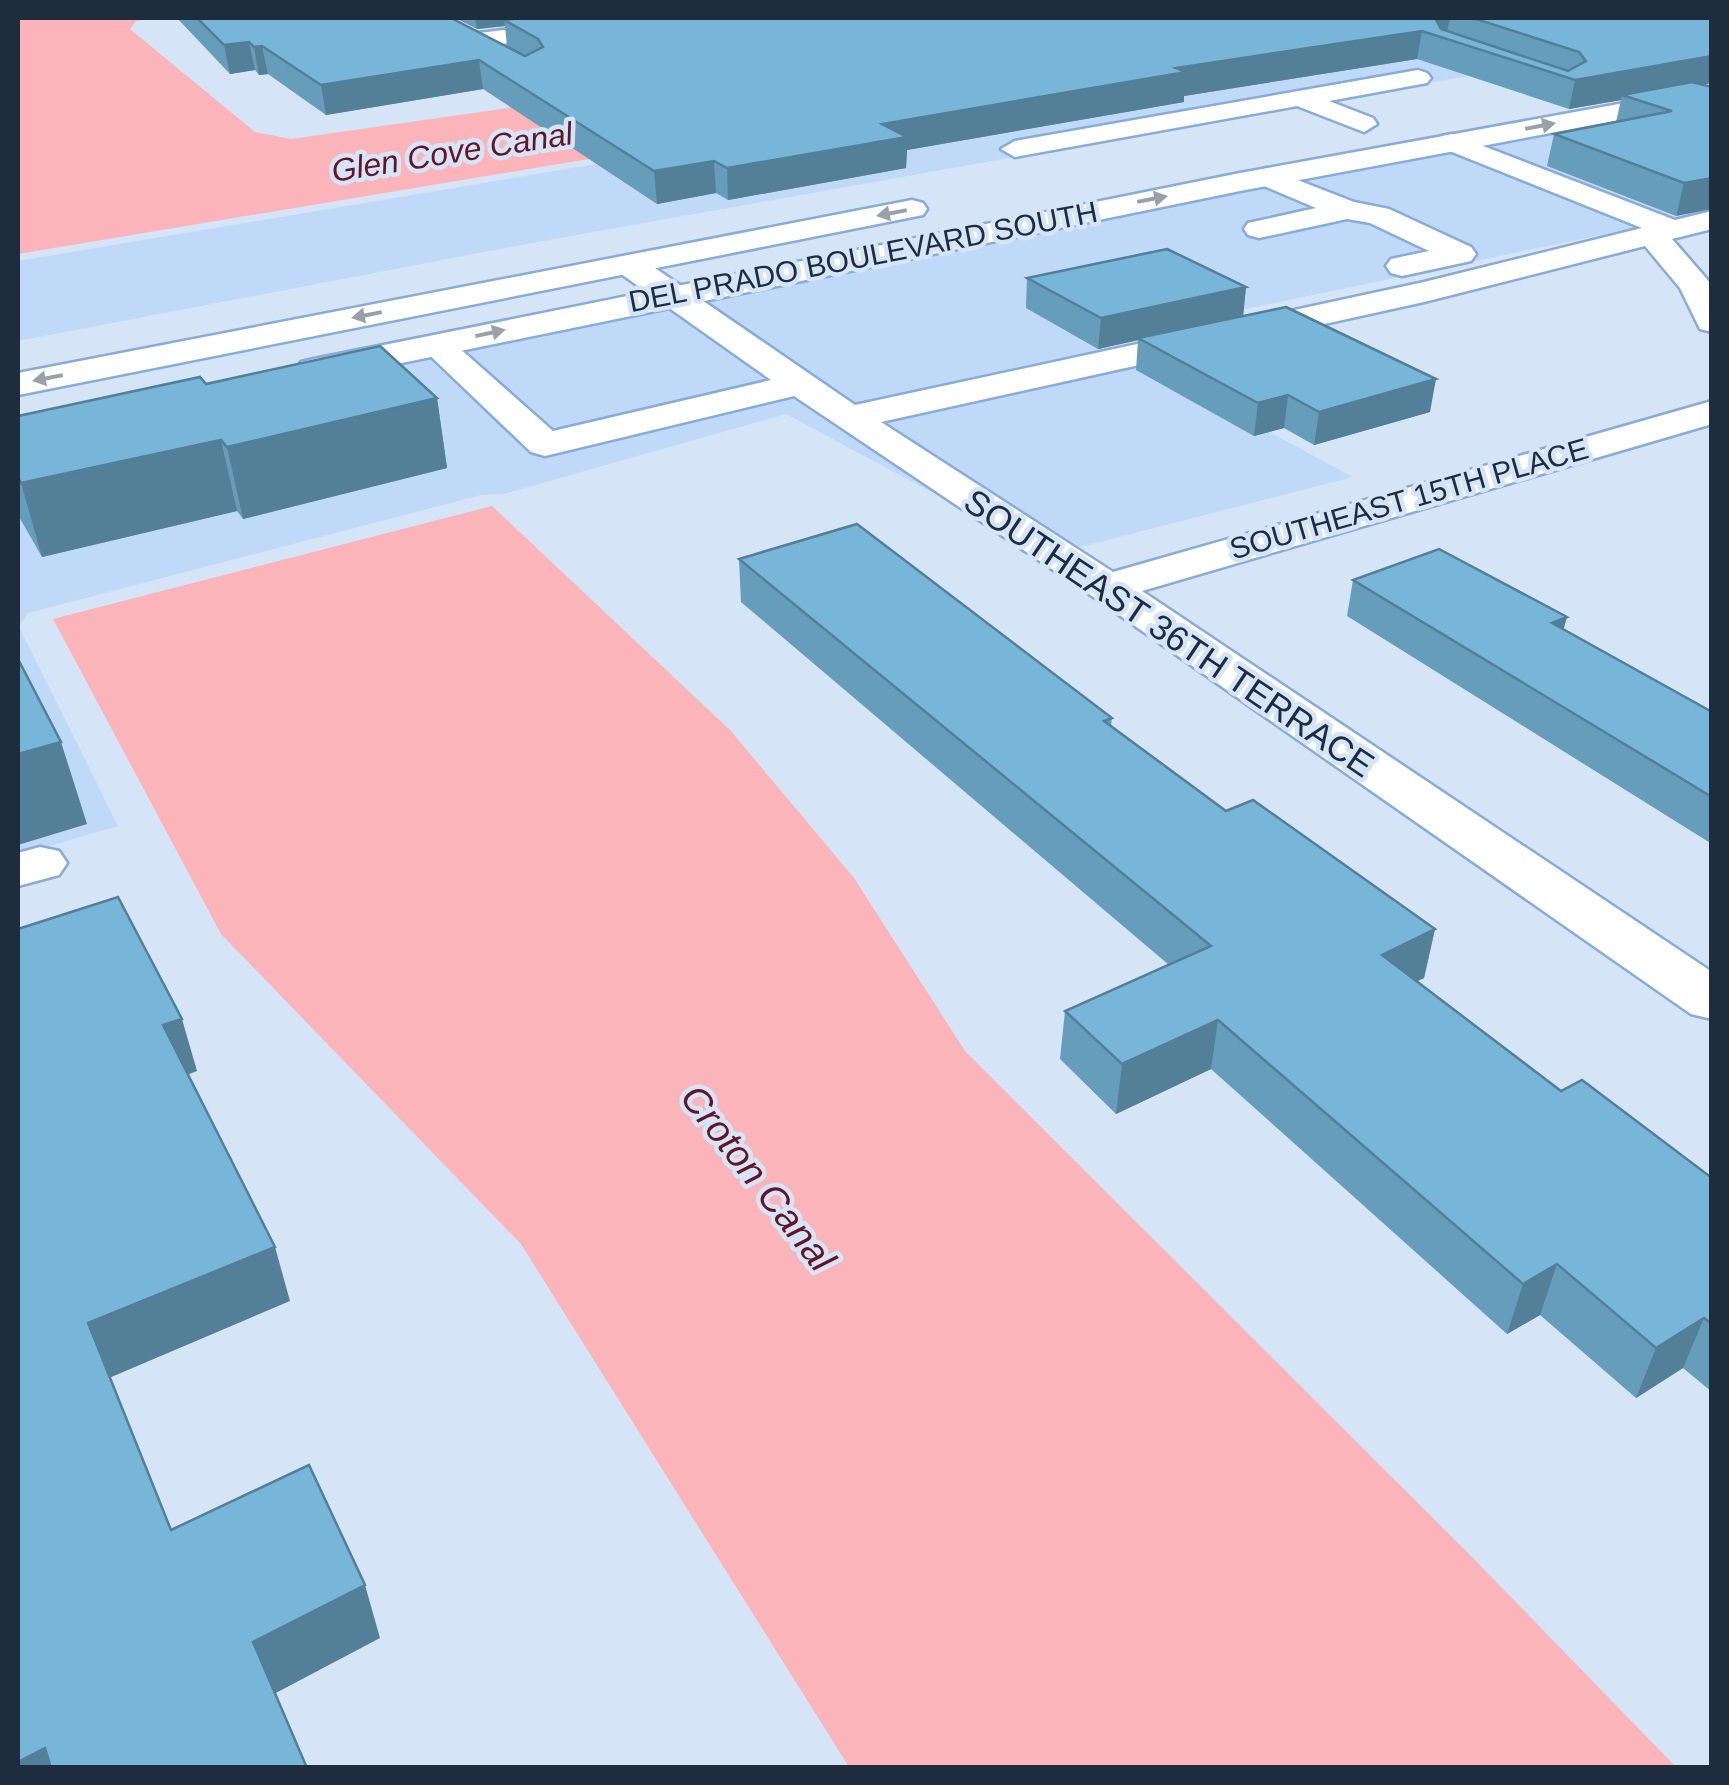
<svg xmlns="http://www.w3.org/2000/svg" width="1729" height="1785" font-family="Helvetica,sans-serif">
	<rect width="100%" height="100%" fill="#d5e4f7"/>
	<!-- built -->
	<path fill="#c0d9f9" d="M1498,18L1535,64L521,245L18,341V261L1150,71Z
		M1711,103V212L1097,340L1353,477L1049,555L786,414L504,494L481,495L28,613L19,627L118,826L18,855V445L1254,188Z"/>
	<!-- water -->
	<path fill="#fbb5ba" d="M18,18H152L136,21L130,29L255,132L291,139L1140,18L1141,67L18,254Z
		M492,506L730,730L854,878L965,1051L1472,1557L1676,1767H849L521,1244L221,934L53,619Z"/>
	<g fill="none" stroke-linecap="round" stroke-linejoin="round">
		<!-- minor casing -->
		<g stroke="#88acd8" stroke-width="5">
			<path id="minor" d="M599,18H660L649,25L471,48L459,41L471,34Z
				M1418,70L1427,73L1431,78L1427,83L1329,101L1373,118L1377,124L1364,132L1297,106L1015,157L1001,149L1015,141Z
				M1452,134L1675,220L1712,211V229L1672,239L1712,285V332L1700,329L1680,288L1645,246L1424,302L881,422L1113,572L1712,401V424L1142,591L1712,972V1019L1691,1014L1092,596L794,396L545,456L531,452L419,345L424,338L436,335L448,338L553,431L771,380L617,271L612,264L617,257H639L855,405L1424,282L1642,228L1442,148L1438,142L1442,136Z
				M1267,168L1354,202L1389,209L1471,247L1476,254L1471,261L1402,276L1391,273L1386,266L1391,259L1429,251L1370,223L1347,219L1259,238L1248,235L1244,229L1248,223L1316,208L1257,183L1253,177L1257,171Z
				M40,847L59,851L67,863L59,875L18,886V853Z"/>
		</g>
		<!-- major casing -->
		<g stroke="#88acd8" stroke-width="5">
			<path id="major" d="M1712,87V103L1240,191L314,381L301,378L296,370L301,362L314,359L1240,173Z
				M912,200L923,203L927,209L923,215L18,395V373Z"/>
		</g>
		<!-- minor -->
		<use href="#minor" fill="#fff" fill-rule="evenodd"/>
		<!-- major -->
		<use href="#major" fill="#fff" fill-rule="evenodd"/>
	</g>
	<!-- wall -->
	<path fill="#669dbb" d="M177,18H451L507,47L505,26L477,29L455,18H1712V83L1703,85L1712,87L1676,216L1547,166L1554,134L1616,122L1621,100L1569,109L1417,59L1184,96V102L907,150L906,168L728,200L716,193L657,204L483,89L326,115L268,74L259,75L255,70L230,74Z
		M1027,278L1246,287L1243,316L1430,412L1314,445L1284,428L1254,436L1136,370L1138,340L1098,349L1026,308Z
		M206,384L437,398L447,468L243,519L237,511L42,557L18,515V416Z
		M739,559L1112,718L1111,726L1226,811L1435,929L1424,978L1416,981L1561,1091L1712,1178V1392L1683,1368L1636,1398L1540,1315L1507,1334L1211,1069L1116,1114L1060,1059L1065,1011L1169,965L741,602Z
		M1353,580L1564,629L1712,712V844L1347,616Z"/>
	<!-- shaded-wall -->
	<path fill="#537f98" d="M475,18H572L504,20L505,26L477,29Z
		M1435,18H1450L1446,37Z
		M1422,31L1417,59L1184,96V102L907,150L906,168L728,200L727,168L882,124L1176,68Z
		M249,42L255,70L230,74L224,45Z
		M262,46L268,74L259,75L254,47Z
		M1712,56L1711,83L1632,98L1622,95L1621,100L1569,109L1575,80Z
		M479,60L483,89L326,115L321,85Z
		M714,161L716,193L657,204L654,171Z
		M1712,178V209L1676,216L1684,183Z
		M1246,287L1243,317L1098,349L1101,318Z
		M1436,379L1430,412L1314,445L1319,412Z
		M1288,395L1284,428L1254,436L1258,403Z
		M437,398L447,468L243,519L227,447Z
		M221,440L237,511L42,557L21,483Z
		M1567,617L1557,654L1552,623Z
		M61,742L87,824L18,845V754Z
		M1435,929L1424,978L1371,1004L1382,955Z
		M182,1019L197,1071L179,1078L163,1025Z
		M1218,1020L1211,1069L1116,1114L1122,1064Z
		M275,1247L290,1301L109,1378L88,1323Z
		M1557,1264L1540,1315L1507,1334L1523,1284Z
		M1704,1318L1683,1368L1636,1398L1656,1348Z
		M365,1585L380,1638L272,1695L253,1642Z
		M45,1748L55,1768H18V1762Z"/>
	<!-- building -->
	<path fill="#77b6d9" stroke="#537f98" stroke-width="2.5" d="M197,18H451L525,56L543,47L538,39L504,20L523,18H1436H1435L1441,29L1568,71L1586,61L1579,52L1473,18H1712V56L1575,80L1422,31L1176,68L1186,72L882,124L907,137L727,168L714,161L654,171L479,60L321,85L262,46L254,47L249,42L224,45Z
		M1692,82L1712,87V178L1684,183L1554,134L1672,111L1622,95Z
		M1167,249L1246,287L1101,318L1027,278Z
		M1286,307L1436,379L1319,412L1288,395L1258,403L1138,338Z
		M380,346L437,398L227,447L221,440L21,483L18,478V416L200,377L206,384Z
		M857,524L1112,718L1104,721L1226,811L1253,800L1435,929L1382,955L1561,1091L1582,1080L1712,1178V1324L1704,1318L1656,1348L1557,1264L1523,1284L1218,1020L1122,1064L1065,1011L1211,946L739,559Z
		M1439,549L1567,617L1552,623L1712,712V797L1353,580Z
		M18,659L61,742L18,754Z
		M118,897L182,1019L163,1025L275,1247L88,1323L171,1530L309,1465L365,1585L253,1642L307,1768H51L45,1748L18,1762V929Z"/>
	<!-- one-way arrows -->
	<defs><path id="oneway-solid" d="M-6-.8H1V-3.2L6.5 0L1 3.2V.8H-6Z" transform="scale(2.5)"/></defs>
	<g fill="#9aa0a8">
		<use href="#oneway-solid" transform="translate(1540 126) rotate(-11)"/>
		<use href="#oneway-solid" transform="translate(1152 199) rotate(-11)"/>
		<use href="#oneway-solid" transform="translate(892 213) rotate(169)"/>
		<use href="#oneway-solid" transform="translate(367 315) rotate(169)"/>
		<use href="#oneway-solid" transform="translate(490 333) rotate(-12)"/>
		<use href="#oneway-solid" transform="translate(48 378) rotate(169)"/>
	</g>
	<g text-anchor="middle" stroke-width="9" stroke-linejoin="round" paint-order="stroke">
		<!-- far-street labels -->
		<g font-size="30" fill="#1e2c3e" stroke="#d5e4f7">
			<text transform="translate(863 257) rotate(-11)" y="10">DEL PRADO BOULEVARD SOUTH</text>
			<text transform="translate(1409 499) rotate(-16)" y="10">SOUTHEAST 15TH PLACE</text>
		</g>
		<!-- far-water labels -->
		<g font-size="32" font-style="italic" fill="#641425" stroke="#d5e4f7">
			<text transform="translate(452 152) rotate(-9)" y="11">Glen Cove Canal</text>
		</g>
		<!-- street labels -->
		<g font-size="35" fill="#1e2c3e" stroke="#d5e4f7">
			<text transform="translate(1169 633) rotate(34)" y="12">SOUTHEAST 36TH TERRACE</text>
		</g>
		<!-- water labels -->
		<g font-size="38" font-style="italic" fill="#641425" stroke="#d5e4f7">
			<text transform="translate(758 1178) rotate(52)" y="13">Croton Canal</text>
		</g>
	</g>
	<!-- border -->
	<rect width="1729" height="1785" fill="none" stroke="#1e2c3e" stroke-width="40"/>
</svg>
